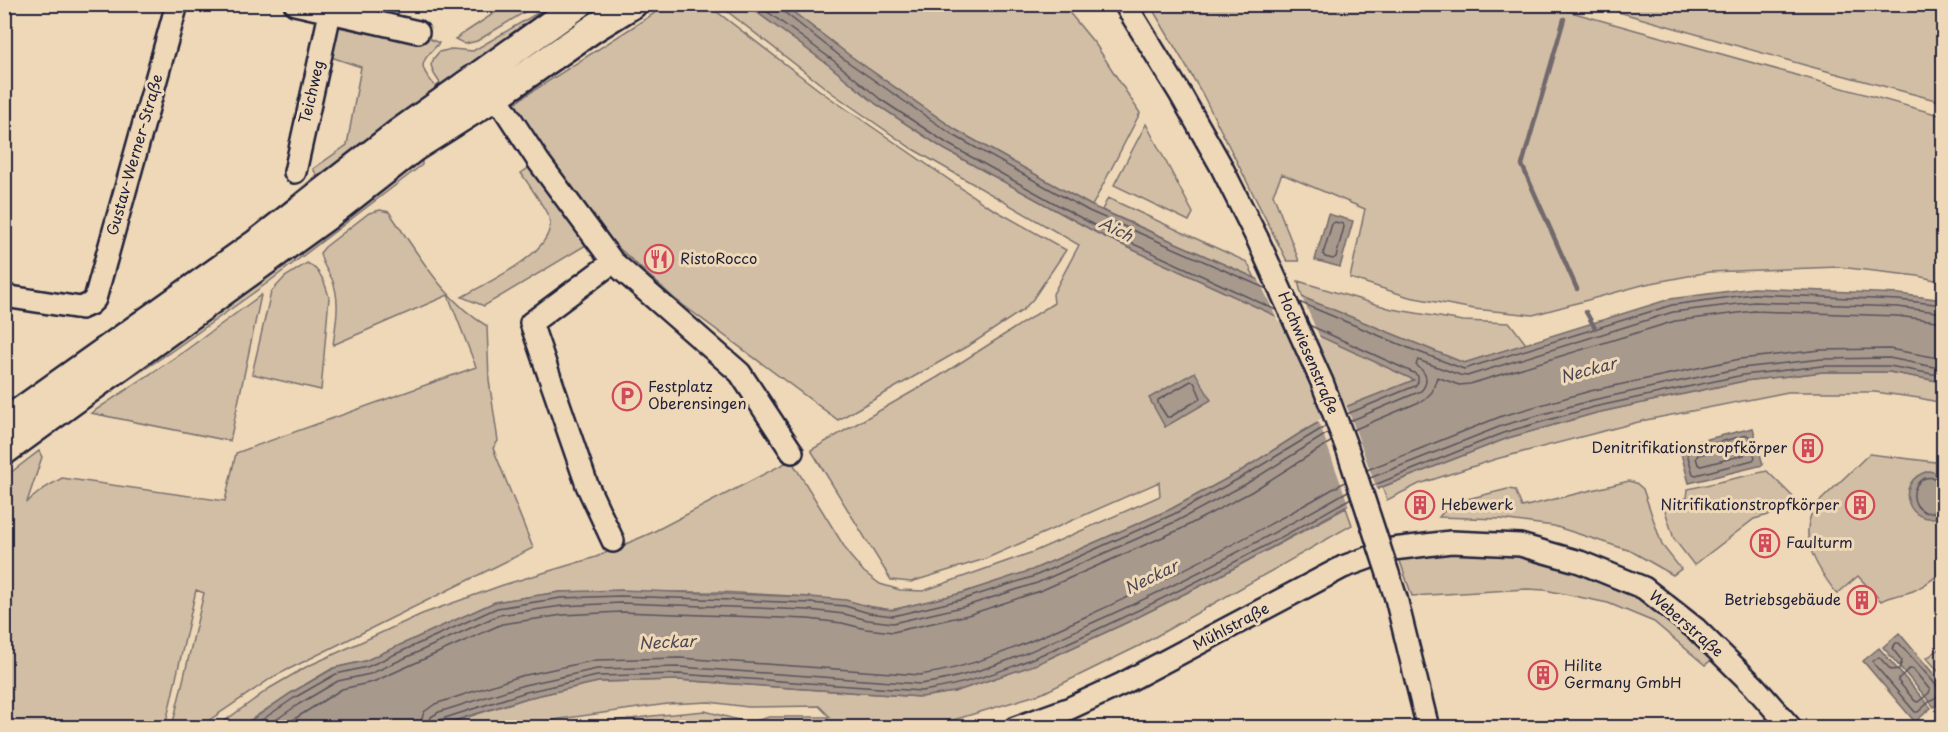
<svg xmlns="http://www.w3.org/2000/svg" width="1948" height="732" font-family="'Playpen Sans',sans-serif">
	<rect width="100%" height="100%" fill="#eed8b7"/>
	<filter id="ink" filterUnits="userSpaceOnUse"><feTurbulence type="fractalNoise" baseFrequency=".0167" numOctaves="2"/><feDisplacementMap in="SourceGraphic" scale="12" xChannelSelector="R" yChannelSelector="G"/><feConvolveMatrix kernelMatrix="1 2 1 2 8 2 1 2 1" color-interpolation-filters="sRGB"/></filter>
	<g filter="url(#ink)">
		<!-- green -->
		<path fill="#d1bea5" stroke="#7a7070" stroke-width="1.5" d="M508,4L536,5L477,41L465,44L455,39Z
			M551,5H568L5,415V403L12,404L278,214L279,207L317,175L313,169L347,145L361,67L328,56L338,27L414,42L426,37L439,43C421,63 416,64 436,87L440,83L434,74L431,65L434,58L439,52L452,49L473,51Z
			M667,5H708L823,93L986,205L1066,250L1033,299L1023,310L973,343L838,420L675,299L589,221L514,105L522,98Z
			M719,5H747L830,66L876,104L944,149L1099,234L1415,380L1348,406L1302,432L1239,472L1171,509L1032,570L962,593L892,610L810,597L721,592H560L495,602L365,661L333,668L291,693L240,727L215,728L270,688L306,667L361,642L422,614L503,585L596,557L651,533L791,460L850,556L864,572L880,584L900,590L923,591L1033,552L1160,496L1159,482L985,559L911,582L891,580L811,450L938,377L1054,303L1053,294L1079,245L911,148L832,93Z
			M784,5H1063L1096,45L1140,113L1092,206L956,130L849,55Z
			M1150,5H1546L1943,116V282L1918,276L1839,267L1709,272L1646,284L1533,315L1474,309L1409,297L1350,278L1365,209L1282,174L1273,194L1299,261H1287L1202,93Z
			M1594,5H1943V102L1808,66Z
			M1146,124L1193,213L1189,221L1114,185Z
			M419,155L422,159V165L266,284L169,353L81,411L5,469V463Z
			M530,167L586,245L484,306L462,297C486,283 553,254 550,221C549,213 527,182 521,173Z
			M1108,198L1247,262L1255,278L1102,210Z
			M380,210L389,212C418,253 443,300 487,326L489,380L498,441L493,448L533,548L273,677L199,727H172L204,593L196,590L165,727H5V477L39,451L42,457L27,502L43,489L62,478L225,501L236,453L476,367L448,295L333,345C336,322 341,301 332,279C327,269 322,265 320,253L325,247L369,213Z
			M307,263C321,270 325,283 329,297L321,390L252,374L271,292L285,277Z
			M1298,281L1392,309L1463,321L1510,323L1526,344L1464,363L1302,297Z
			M261,295L230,441L91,413L182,353Z
			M1823,372H1889L1943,382V403L1919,398L1875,392H1788L1646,420L1496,459L1419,484L1387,500L1382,487L1508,438L1596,413L1744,381Z
			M1869,454L1943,463V571C1933,579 1922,588 1910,592C1899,596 1891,595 1881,601L1858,576L1837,594C1817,568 1795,535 1817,504Z
			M1767,471L1799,503L1794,508L1754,519L1694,565L1674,539L1663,504L1687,498L1688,489Z
			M1629,481L1636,483L1643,489L1662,545L1681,569L1673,575L1631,551L1554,526L1500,519L1439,517L1451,503L1508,489L1515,490L1522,507Z
			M1346,508L1352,525L1139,646L1043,693L930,727L708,728L706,722L690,728L574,727L652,716L705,711L749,723L769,717H830L819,706L748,707L709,702L667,704L560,719L526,727L434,728L527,698L598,682L678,680L921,697L954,692L1037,664L1128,622L1212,580Z
			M1454,550H1509L1576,567L1642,599L1714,658L1705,665L1654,622L1608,603L1545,590L1527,589L1412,596L1399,558Z
			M1941,648H1943V677L1927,658Z"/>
		<!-- water -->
		<path fill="#a8998d" stroke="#72696c" stroke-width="1.5" d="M747,5H784L849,55L956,130L1092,206L1255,278L1464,363L1670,299L1753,288L1899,294L1943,300V382L1889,372H1823L1744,381L1596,413L1508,438L1382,487L1212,580L1128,622L1037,664L954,692L921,697L678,680L598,682L527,698L434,727L240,728L291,693L334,668L365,661L495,602L560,592L621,590L810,597L846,600L871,607L892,610L962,593L1032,570L1171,509L1239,472L1302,432L1348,406L1414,380L1099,234L944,149L876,104L830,66Z
			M1328,214L1353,221L1340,267L1315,260Z
			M1195,372L1211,400L1165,427L1149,398Z
			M1753,428L1763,465L1689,483L1679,446Z
			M1929,471L1944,475L1943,515C1908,531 1891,480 1929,471Z
			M1899,633L1943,685V699L1934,707L1883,647Z
			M1879,648L1931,708L1915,722L1863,661Z"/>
		<!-- pier -->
		<path fill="#eed8b7" d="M1257,276L1300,293L1321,340L1278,321Z
			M1346,404L1378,492L1350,509L1318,420Z"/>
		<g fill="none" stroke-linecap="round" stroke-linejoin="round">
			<!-- shore -->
			<path stroke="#58525c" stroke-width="1.5" d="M757,4L834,61L880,99L948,144L1101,229L1276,310
				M781,4L784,12L845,60L953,135L1089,211L1267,289
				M1335,222L1343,224L1344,227L1336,257L1333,259L1325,257L1323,254L1332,224Z
				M1299,302L1411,349L1464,369L1672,305L1753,294L1898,300L1944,305
				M1309,325L1414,373L1418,376V382L1415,386L1347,414
				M1191,381L1194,382L1201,398L1170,417H1167L1158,403V400Z
				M1350,421L1421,391C1430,381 1426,372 1416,365L1418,360L1460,375L1467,376L1673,312L1754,302L1898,307L1944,313
				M1353,430L1424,400L1432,392L1437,377L1459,385L1470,384L1675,321L1754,311L1897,316L1944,322
				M1747,435L1750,437L1755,458L1753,460L1696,475L1693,474L1687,453L1688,450Z
				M1741,444L1744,446L1745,452L1744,455L1701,466L1698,464L1696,458L1698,455Z
				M1367,470L1502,416L1590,391L1740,359L1821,350L1889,349L1944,359
				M1370,478L1504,425L1593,400L1741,368L1822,359L1889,358L1944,369
				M1944,480C1937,479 1931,476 1925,478C1910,484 1910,506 1925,512C1931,514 1937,511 1944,510
				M1372,486L1506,432L1594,407L1743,375L1822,366H1889L1944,376
				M1909,669H1913L1930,690L1929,693L1918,702L1915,701L1898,681L1899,678Z
				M1944,688L1937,686L1899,643H1896L1892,648L1902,661L1899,669L1891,670L1879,657L1873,661L1874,664L1915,712H1918L1929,702L1939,695H1944
				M250,728L294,698L336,674L367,667L497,608L561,598L621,596L810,603L845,606L869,613L893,616L964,599L1035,576L1174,514L1242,477L1326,426
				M264,728L299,704L338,681L370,674L499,615L562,606L621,603L809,610L844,614L868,620L893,623L966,606L1037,583L1177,521L1246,484L1328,433
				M280,728L342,689L373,682L502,624L563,615L621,612L808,619L842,623L866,629L893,632L968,615L1040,591L1181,529L1251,492L1332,441
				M419,728L424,712L435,704L521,676L596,660L680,658L920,675C978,667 1034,640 1087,616C1175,576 1262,530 1345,482
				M428,728L431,717L439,712L524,685L597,669L679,667L920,684C981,676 1037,649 1092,623C1180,584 1265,539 1348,491
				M436,728L439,720L451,716L526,692L597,676L679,674L921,691C982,683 1040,656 1096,630C1183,590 1268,546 1351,498"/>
			<!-- stream -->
			<path stroke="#72696c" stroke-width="4.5" d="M1564,19L1522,165L1577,289
				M1586,312L1595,328"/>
			<!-- minor casing -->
			<g stroke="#22223b" stroke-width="26">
				<path id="minor" d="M295,4L418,32
					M1125,4L1181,95L1220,164L1257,238
					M488,84L539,162L613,262L740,373L792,452
					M295,172L330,13
					M613,262L531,323L587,485L613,541
					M4,296L81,308L90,304L95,299L177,4
					M1396,598L1428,728
					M1015,728L1068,709L1122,684L1343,567L1393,549L1451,542L1520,545L1580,562L1644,588L1696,629L1754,686L1791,728"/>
			</g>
			<!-- major casing -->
			<g stroke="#22223b" stroke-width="32">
				<path id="major" d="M4,423L257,243L400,132L579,4
					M4,451L327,216L415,147L496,96L594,28L633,4"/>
			</g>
			<!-- minor -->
			<use href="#minor" stroke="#eed8b7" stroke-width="21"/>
			<!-- major -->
			<use href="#major" stroke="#eed8b7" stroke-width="27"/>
			<!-- minor-bridge casing -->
			<g stroke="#22223b" stroke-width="26" stroke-linecap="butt">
				<path id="minor-bridge" d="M1257,238L1322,382L1348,451L1396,598"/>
			</g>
			<!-- minor-bridge -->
			<use href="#minor-bridge" stroke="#eed8b7" stroke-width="21"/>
		</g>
	</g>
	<!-- icons -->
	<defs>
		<g id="restaurant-ring" transform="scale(1.5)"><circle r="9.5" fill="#eed8b7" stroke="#d1495b" stroke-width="1.5"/><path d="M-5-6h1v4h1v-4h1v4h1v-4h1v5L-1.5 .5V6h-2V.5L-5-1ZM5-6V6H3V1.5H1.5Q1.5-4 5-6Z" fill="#d1495b"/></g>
		<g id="parking-ring" transform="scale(1.5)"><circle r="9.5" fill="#eed8b7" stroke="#d1495b" stroke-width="1.5"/><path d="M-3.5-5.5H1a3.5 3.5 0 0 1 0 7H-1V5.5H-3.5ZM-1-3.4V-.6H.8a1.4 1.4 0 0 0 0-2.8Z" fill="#d1495b"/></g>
		<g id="building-ring" transform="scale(1.5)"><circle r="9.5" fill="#eed8b7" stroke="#d1495b" stroke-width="1.5"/><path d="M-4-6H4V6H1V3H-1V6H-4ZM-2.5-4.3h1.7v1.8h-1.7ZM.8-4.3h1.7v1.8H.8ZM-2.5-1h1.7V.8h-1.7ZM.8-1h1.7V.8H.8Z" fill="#d1495b"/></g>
	</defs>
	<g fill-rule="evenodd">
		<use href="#restaurant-ring" x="659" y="259"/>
		<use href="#parking-ring" x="627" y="396"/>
		<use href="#building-ring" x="1808" y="448"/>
		<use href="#building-ring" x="1420" y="505"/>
		<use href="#building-ring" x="1860" y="505"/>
		<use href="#building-ring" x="1765" y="543"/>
		<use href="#building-ring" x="1862" y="600"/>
		<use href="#building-ring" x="1543" y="675"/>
	</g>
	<g text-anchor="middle" stroke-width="6" stroke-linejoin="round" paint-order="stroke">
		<!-- street labels -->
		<g font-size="15" fill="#22223b" stroke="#eed8b7">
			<text transform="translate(312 92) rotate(-77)" y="5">Teichweg</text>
			<text transform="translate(135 155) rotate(-74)" y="5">Gustav-Werner-Straße</text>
			<text transform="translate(1308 353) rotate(67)" y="5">Hochwiesenstraße</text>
			<text transform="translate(1686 624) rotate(41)" y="5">Weberstraße</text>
			<text transform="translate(1231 627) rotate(-28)" y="5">Mühlstraße</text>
		</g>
		<!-- poi labels -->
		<g font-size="15" fill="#22223b" stroke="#eed8b7" text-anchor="start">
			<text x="680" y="264">RistoRocco</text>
			<text x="648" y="392">Festplatz<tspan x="648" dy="17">Oberensingen</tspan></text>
			<text x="1787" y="453" text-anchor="end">Denitrifikationstropfkörper</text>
			<text x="1441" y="510">Hebewerk</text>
			<text x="1839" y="510" text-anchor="end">Nitrifikationstropfkörper</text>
			<text x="1786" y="548">Faulturm</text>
			<text x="1841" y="605" text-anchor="end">Betriebsgebäude</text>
			<text x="1564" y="671">Hilite<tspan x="1564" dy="17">Germany GmbH</tspan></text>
		</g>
		<!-- water labels -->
		<g font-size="16" font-style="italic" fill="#4a4654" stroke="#eed8b7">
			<text transform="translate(1116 229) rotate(27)" y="6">Aich</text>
			<text transform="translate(1588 370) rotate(-15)" y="6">Neckar</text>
			<text transform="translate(1151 577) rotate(-26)" y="6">Neckar</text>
			<text transform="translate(667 642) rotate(-3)" y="6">Neckar</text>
		</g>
	</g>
	<!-- margin -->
	<rect width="1948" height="732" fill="none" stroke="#eed8b7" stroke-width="24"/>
	<rect x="12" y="12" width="1924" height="708" fill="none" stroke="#22223b" stroke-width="2" filter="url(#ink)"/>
</svg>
